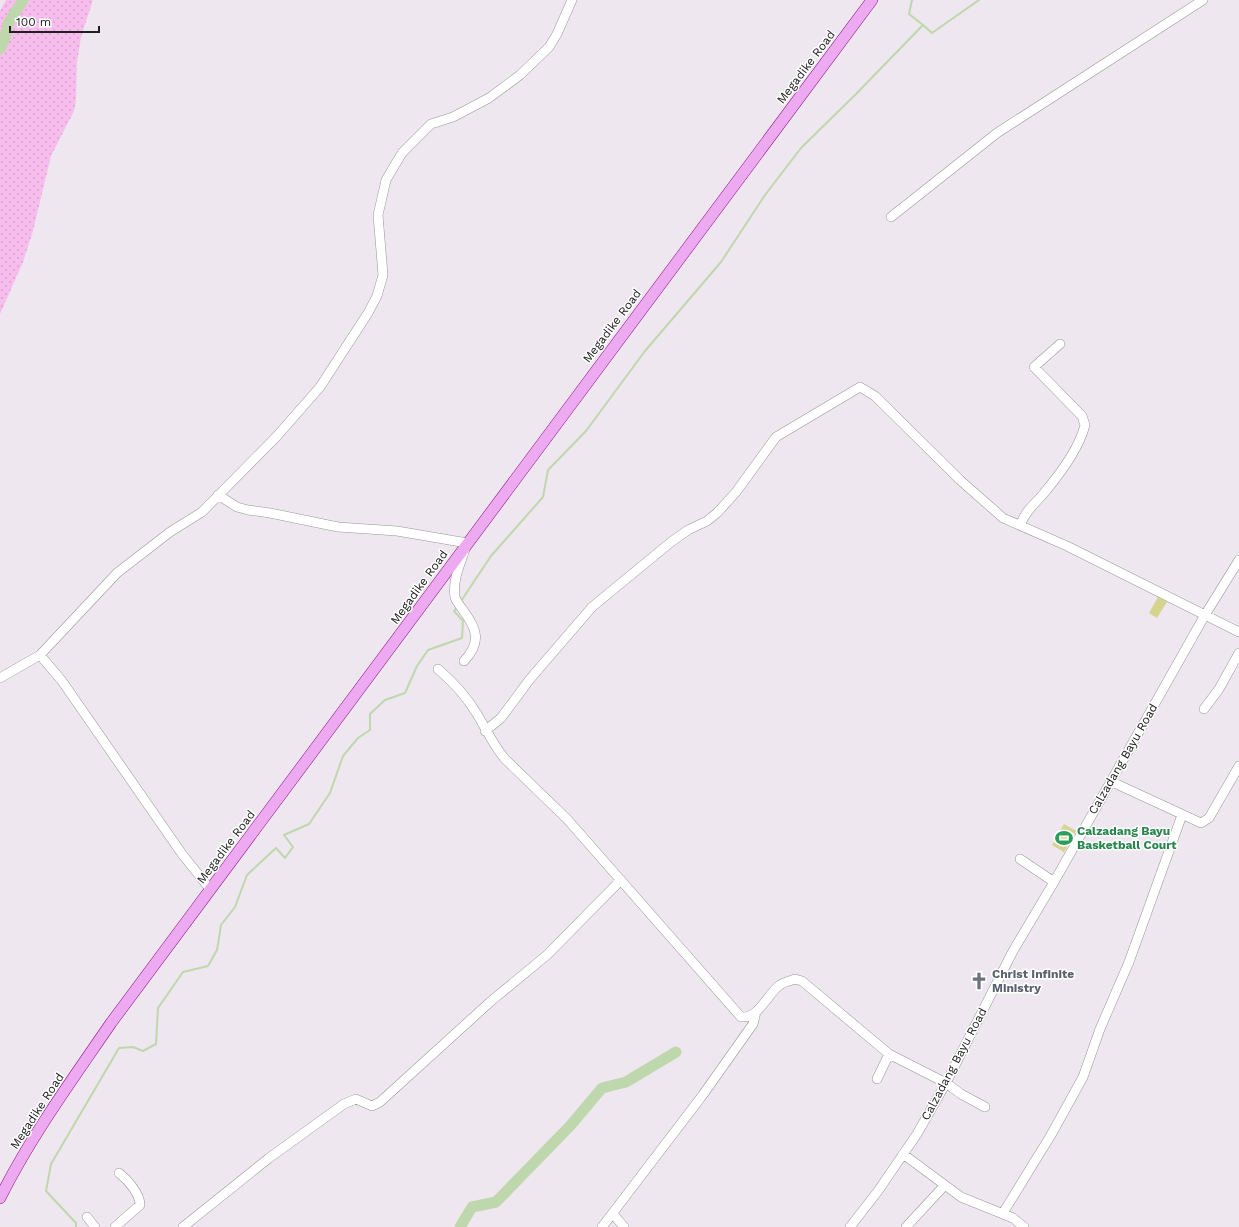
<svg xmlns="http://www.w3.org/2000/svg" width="1239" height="1227" font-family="'Work Sans',sans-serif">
	<defs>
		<pattern id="sand-dots" width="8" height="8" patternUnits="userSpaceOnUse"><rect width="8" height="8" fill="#f7beed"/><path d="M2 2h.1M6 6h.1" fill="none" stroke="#d3a3cb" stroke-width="1.8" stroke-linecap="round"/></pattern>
	</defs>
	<rect width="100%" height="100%" fill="#efe7ef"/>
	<!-- sand -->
	<path fill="url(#sand-dots)" d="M6,0H93L81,37L77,62L76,100L74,111L51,156L33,231L23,262L0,314V11Z"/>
	<!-- pitch -->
	<path fill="#d5d48f" d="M1158,597L1167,602L1157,618L1149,613Z
		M1064,824L1076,831L1064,852L1052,845Z"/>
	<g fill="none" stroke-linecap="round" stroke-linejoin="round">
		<!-- stream -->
		<path stroke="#bed7ad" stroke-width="2" d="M923,25L932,33L979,0
			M461,601L491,556L543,497L548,470L586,431L645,351L721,262L765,195L801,148L855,95L923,25L909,14L912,0
			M76,1227V1223L46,1191L51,1164L119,1048L133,1047L143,1051L156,1044L158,1008L183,972L208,966L217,950L221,925L235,907L247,875L276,848L285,858L293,847L284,835L309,824L330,793L343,756L358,738L370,730V714L385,700L405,693L417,666L428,650L462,638L463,621L454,611L457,607"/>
		<!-- river -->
		<path stroke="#bed7ad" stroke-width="11" d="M0,49L5,38L8,24L23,0
			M460,1227L472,1207L496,1202L570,1126L602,1088L626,1082L676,1052"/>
		<!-- minor casing -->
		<g stroke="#979797" stroke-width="10">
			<path id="minor" d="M891,217L997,133L1203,0
				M218,495L237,507L248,510L270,513L338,527L397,531L467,543C462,561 452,578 455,597C456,601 460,606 463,610C477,629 482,642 464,661
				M1021,524C1024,512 1036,503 1044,493C1060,474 1079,449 1085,425L1082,416L1034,367L1060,344
				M40,655L62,681L182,854L210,889
				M438,669C453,682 467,697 477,714C486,729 493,745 505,759L567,819L741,1017C759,1019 767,994 780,985C784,982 790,981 795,979L802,981L889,1054L946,1083L961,1094L985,1107
				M0,678L40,655L117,573L170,532L202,512L277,436L320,387L368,313L377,296L383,275L378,215L386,180L402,153L431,124L453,117L489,98L520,75L549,47L557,34L572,0
				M1204,709L1219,689L1239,653
				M485,731L501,718L530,679L592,607L671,542L688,530L707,521L717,513L736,492L776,437L860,387L875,396L960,480L1003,518L1067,546L1239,632
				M1110,781L1201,823L1209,818L1239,766
				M1020,859L1054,882
				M877,1079L889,1054
				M903,1154L961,1197L1013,1218L1024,1227
				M1003,1213L1051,1135L1083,1077L1100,1029L1129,962L1182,815
				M613,1214L624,1227
				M87,1217L95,1227
				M115,1227L140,1205C140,1194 128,1180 119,1173
				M183,1227L269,1158L344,1104L356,1099L372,1106L380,1102L490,1002L547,955L621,880
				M602,1227L702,1096L753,1024L756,1012
				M850,1227L878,1191L917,1134L946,1083L1013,951L1054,882L1205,615L1239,560
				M906,1227L944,1186"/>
		</g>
		<!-- major casing -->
		<g stroke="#8a1285" stroke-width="12">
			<path id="major" d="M0,1198C31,1136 72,1080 111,1023L872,0"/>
		</g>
		<!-- minor -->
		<use href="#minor" stroke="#fff" stroke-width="9"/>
		<!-- major -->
		<use href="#major" stroke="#edaaf1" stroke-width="11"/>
	</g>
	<!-- icons -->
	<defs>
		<g id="stadium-bare" transform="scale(1.38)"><path d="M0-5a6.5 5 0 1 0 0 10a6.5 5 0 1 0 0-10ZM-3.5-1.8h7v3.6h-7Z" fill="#2e9e5b" stroke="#fff" stroke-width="2.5" paint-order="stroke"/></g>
		<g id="church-bare" transform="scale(1.38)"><path d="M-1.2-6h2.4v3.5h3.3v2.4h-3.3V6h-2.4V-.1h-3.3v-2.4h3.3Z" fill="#6b7280" stroke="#fff" stroke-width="2.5" paint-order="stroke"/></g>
	</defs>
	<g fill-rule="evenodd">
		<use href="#stadium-bare" x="1064" y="838"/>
		<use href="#church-bare" x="979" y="981"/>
	</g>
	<g text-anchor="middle" stroke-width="3" stroke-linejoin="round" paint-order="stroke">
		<!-- street labels -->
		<g font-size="12" fill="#202020" stroke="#fff">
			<text transform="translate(806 67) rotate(-53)" y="4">Megadike Road</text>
			<text transform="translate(612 326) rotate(-53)" y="4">Megadike Road</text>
			<text transform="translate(419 587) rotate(-54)" y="4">Megadike Road</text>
			<text transform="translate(1123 759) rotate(-60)" y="4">Calzadang Bayu Road</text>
			<text transform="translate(226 847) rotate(-53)" y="4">Megadike Road</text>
			<text transform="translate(954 1064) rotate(-62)" y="4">Calzadang Bayu Road</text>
			<text transform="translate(37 1111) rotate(-57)" y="4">Megadike Road</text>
		</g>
		<!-- leisure labels -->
		<g font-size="12" font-weight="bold" fill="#27864d" stroke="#fff" text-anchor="start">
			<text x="1077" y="835">Calzadang Bayu<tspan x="1077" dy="14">Basketball Court</tspan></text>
		</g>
		<!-- worship labels -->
		<g font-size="12" font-weight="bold" fill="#5b616d" stroke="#fff" text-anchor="start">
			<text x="992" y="978">Christ Infinite<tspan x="992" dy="14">Ministry</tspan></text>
		</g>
	</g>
	<!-- scale -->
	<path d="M10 26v6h89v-6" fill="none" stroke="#202020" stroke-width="2"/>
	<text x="16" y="26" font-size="12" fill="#202020" stroke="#ffffff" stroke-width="3" paint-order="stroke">100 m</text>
</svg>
